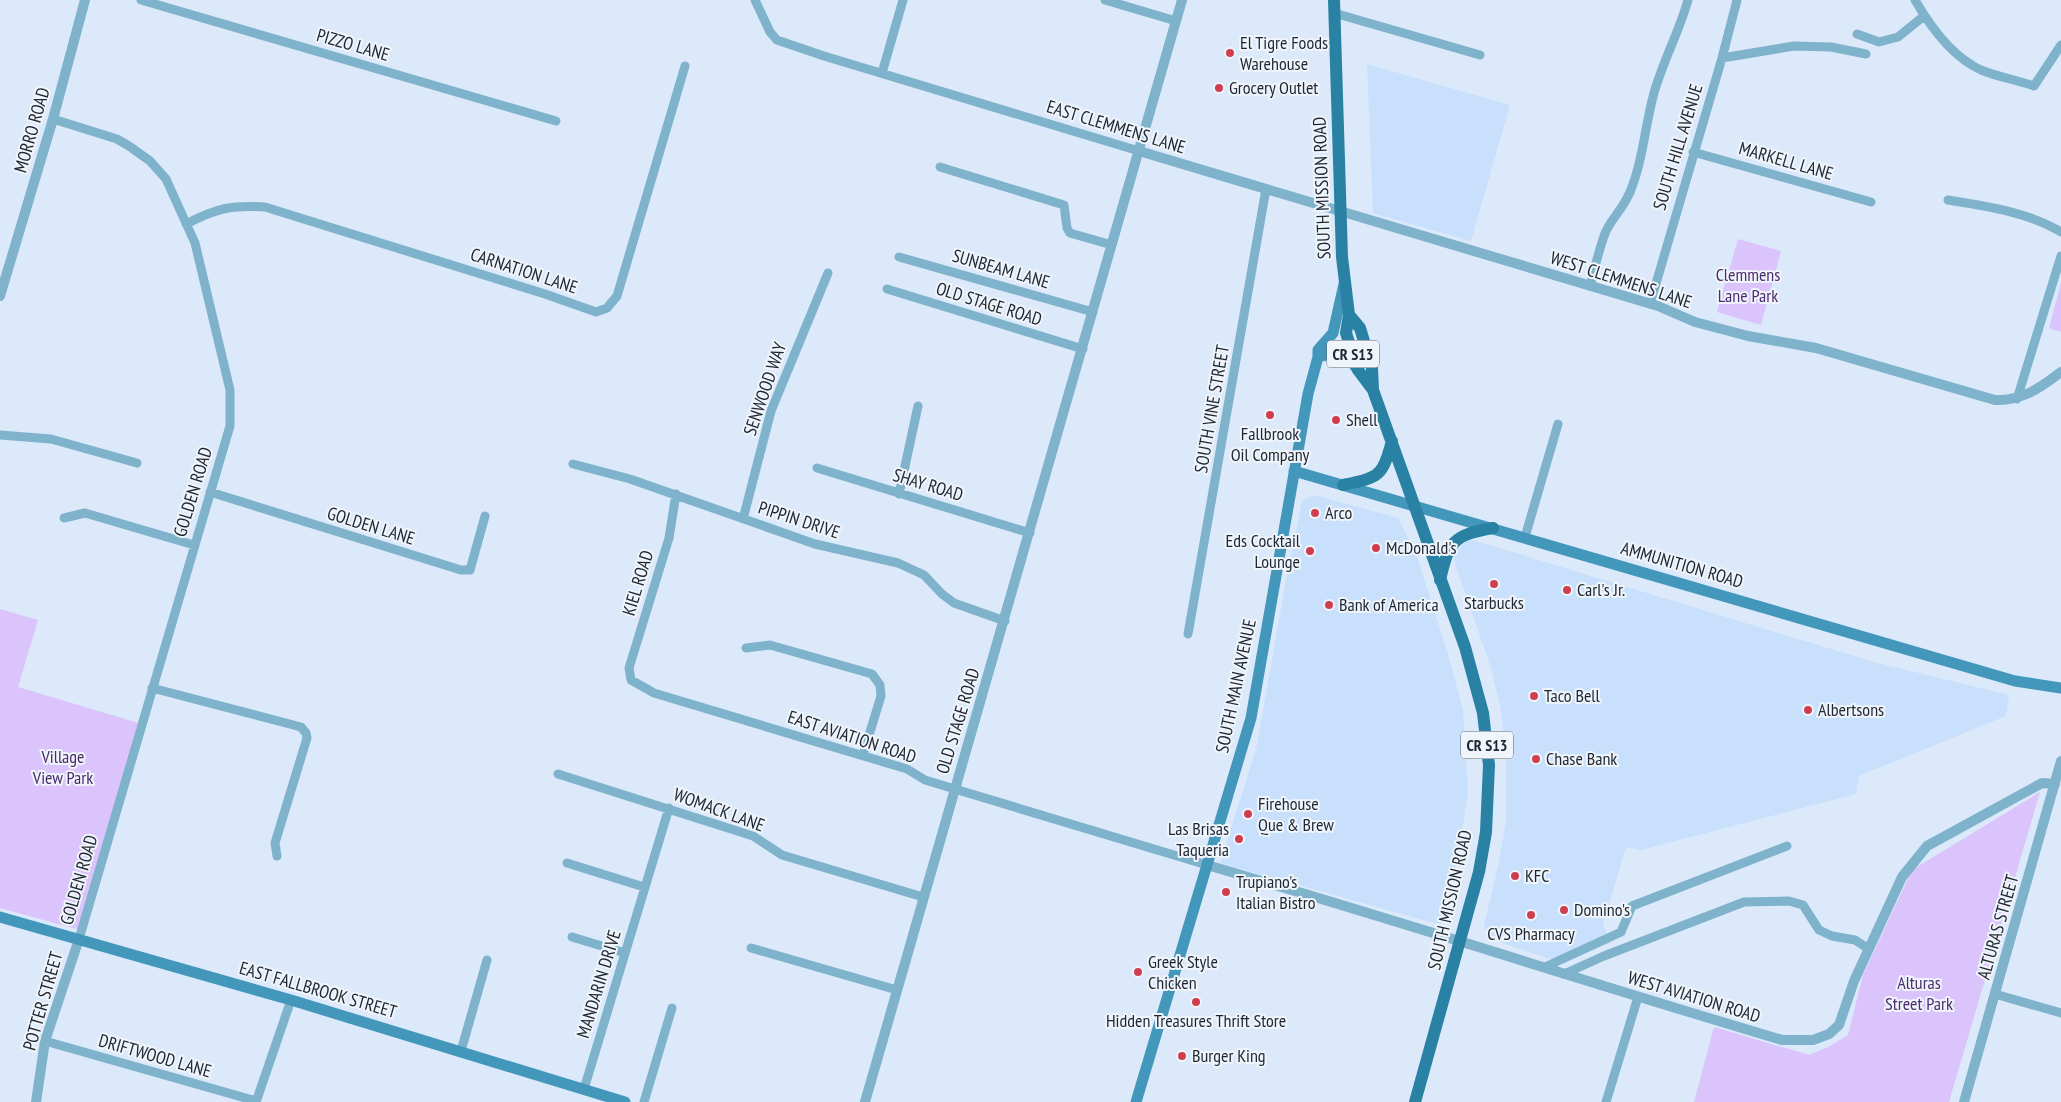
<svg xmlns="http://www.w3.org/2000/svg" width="2061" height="1102" font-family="'PT Sans Narrow',sans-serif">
	<rect width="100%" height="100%" fill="#dbe9fa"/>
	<!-- built -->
	<path fill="#c9e0fc" d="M1367,64L1510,105L1471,241L1373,213Z
		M1314,495L1398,518L1416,554L1449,657L1463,710L1468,793L1459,850L1441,925L1220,863L1256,750L1288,569L1302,501Z
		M1473,540L1874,662L2009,695L2006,716L1859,776L1856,794L1641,850L1626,847L1603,924L1610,943L1563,963L1493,940L1486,932L1484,925L1498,867L1506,822V752L1500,705L1491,668L1455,564L1454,556L1457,550L1467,541Z"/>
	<!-- green -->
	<path fill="#dbc4fc" d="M1738,239L1781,251L1761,325L1717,312Z
		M2061,283V332L2049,328Z
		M0,609L38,620L18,687L142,724L80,930L0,908Z
		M2040,792L1949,1102H1694L1714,1027L1809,1055L1828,1047L1848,1035L1863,975L1912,870Z"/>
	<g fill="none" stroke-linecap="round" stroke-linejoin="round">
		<!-- minor -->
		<path stroke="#7fb2cb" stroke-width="9" d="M141,0L556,121
			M755,0L770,32L777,40L824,56L1139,151
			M1105,0L1176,21
			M1915,0C1930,26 1952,57 1981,70C1998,77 2017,80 2034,86L2061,45
			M1334,13L1480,55
			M1857,34L1879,42L1898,37L1924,16
			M1722,58L1794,46L1831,47L1866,54
			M882,73L903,0
			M53,119L117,139L129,146L150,161L166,179L195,243L230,390V426L79,939
			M1693,152L1871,202
			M940,167L1064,205L1067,228L1070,233L1112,245
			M1948,200C1986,206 2028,212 2061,232
			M186,224C217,208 231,205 265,207L545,294L596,312L607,308L617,296L685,66
			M899,257L1093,312
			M1590,286C1595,268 1599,248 1606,231C1613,217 1624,207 1630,192C1643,161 1645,125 1654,93C1663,61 1679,32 1688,0
			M887,289L1083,349
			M1650,304L1722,58L1737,0
			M2017,399L2061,256
			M0,435L51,439L137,463
			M573,464L630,479L815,544L898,563L924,575L942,594L954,603L1005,621
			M817,468L1030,533
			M210,492L461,570H470L485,516
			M676,494L669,538L629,668L631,680L654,693L907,769L925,780L1207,865
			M899,494L918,406
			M64,518L85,513L194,545
			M743,519L771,411L828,273
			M1525,537L1558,424
			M1188,634L1266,189
			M746,648L770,645L872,674L880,685L881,696L863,755
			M152,688L301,727L306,733L307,738L275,843L277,856
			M558,774L753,836L782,855L923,897
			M567,863L644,887
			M572,937L625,953
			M751,948L897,990
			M1545,967L1621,932L1632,906L1787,846
			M1564,974L1604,956L1744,902L1789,901L1803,905L1819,930L1832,936L1855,940L1869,949
			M1995,994L2061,1013
			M45,1041L256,1101
			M461,1051L487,960
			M584,1089L669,808
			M256,1102L291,1000
			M644,1102L672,1008
			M1606,1102L1638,997"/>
		<!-- tertiary -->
		<path stroke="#7fb2cb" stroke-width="10" d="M1139,151L1658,306L1695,322L1748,336L1816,348L1995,400C2022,401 2040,388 2061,372
			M0,296L53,119L85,0
			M1207,865C1400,921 1590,983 1782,1040H1813L1829,1034L1839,1025L1854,981L1902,877L1927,846L2042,783L2055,784
			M36,1102L45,1041L79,939
			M865,1102C971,735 1077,368 1182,0
			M1964,1102L2061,761"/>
		<!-- secondary -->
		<path stroke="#4397bb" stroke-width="11" d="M1318,357C1338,352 1344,350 1357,369
			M1294,471L2015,681L2061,688
			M0,917L291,1000L625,1102
			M1136,1102L1251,718L1308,394L1318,357V350L1333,333L1344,284"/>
		<!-- primary -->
		<path stroke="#2981a4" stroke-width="12" d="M1334,0L1342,257L1349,315L1346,333L1358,370L1373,390L1465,647L1483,713L1489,765L1486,832L1479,872L1415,1102
			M1349,315L1360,328L1372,368L1373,390
			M1343,485C1380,477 1382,477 1392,441
			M1440,580C1449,541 1453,535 1493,528"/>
	</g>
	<!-- markers -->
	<g fill="#cf3e4f" stroke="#f0f5fb" stroke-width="2">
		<circle cx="1230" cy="53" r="5"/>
		<circle cx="1219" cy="88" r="5"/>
		<circle cx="1270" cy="415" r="5"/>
		<circle cx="1336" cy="420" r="5"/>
		<circle cx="1315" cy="513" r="5"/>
		<circle cx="1376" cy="548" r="5"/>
		<circle cx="1310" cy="551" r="5"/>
		<circle cx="1494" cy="584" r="5"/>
		<circle cx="1567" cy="590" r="5"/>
		<circle cx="1329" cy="605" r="5"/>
		<circle cx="1534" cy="696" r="5"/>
		<circle cx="1808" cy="710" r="5"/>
		<circle cx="1536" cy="759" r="5"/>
		<circle cx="1248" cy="814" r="5"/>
		<circle cx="1239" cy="839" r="5"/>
		<circle cx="1515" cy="876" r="5"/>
		<circle cx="1226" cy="892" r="5"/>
		<circle cx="1564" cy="910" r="5"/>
		<circle cx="1531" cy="915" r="5"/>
		<circle cx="1138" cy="972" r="5"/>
		<circle cx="1196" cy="1002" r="5"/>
		<circle cx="1182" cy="1056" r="5"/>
	</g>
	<g text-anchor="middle" stroke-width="4" stroke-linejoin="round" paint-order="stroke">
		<!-- shield labels -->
		<g fill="#f0f5fb" stroke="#5d646e" stroke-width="1">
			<rect x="1327" y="340.5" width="52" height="27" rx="4"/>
			<rect x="1461" y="731.5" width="52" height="27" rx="4"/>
		</g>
		<g font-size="16" font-weight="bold" fill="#1e2631">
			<text x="1353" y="360">CR S13</text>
			<text x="1487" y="751">CR S13</text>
		</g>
		<!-- poi labels -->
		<g font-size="18" fill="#1e2631" stroke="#f0f5fb" text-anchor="start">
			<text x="1240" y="49">El Tigre Foods<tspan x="1240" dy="21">Warehouse</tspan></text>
			<text x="1229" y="94">Grocery Outlet</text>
			<text x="1346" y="426">Shell</text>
			<text x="1270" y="440" text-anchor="middle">Fallbrook<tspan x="1270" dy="21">Oil Company</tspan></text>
			<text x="1325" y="519">Arco</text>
			<text x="1300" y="547" text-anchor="end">Eds Cocktail<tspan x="1300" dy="21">Lounge</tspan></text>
			<text x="1386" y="554">McDonald's</text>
			<text x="1577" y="596">Carl's Jr.</text>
			<text x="1494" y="609" text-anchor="middle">Starbucks</text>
			<text x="1339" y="611">Bank of America</text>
			<text x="1544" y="702">Taco Bell</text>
			<text x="1818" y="716">Albertsons</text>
			<text x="1546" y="765">Chase Bank</text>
			<text x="1258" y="810">Firehouse<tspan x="1258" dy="21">Que &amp; Brew</tspan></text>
			<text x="1229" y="835" text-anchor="end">Las Brisas<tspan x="1229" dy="21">Taqueria</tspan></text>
			<text x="1525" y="882">KFC</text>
			<text x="1236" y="888">Trupiano's<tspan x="1236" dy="21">Italian Bistro</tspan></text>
			<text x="1574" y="916">Domino's</text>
			<text x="1531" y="940" text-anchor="middle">CVS Pharmacy</text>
			<text x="1148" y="968">Greek Style<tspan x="1148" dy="21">Chicken</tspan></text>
			<text x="1196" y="1027" text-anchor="middle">Hidden Treasures Thrift Store</text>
			<text x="1192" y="1062">Burger King</text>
		</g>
		<!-- street labels -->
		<g font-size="18" fill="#1e2631" stroke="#f0f5fb">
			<text transform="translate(353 45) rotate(16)" y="6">PIZZO LANE</text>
			<text transform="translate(1116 127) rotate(17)" y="6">EAST CLEMMENS LANE</text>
			<text transform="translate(32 130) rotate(-74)" y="6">MORRO ROAD</text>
			<text transform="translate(1678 147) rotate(-73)" y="6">SOUTH HILL AVENUE</text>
			<text transform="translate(1786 161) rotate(16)" y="6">MARKELL LANE</text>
			<text transform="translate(1322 188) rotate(-92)" y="6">SOUTH MISSION ROAD</text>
			<text transform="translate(1001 269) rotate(16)" y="6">SUNBEAM LANE</text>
			<text transform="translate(524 271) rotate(18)" y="6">CARNATION LANE</text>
			<text transform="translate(1621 280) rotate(18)" y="6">WEST CLEMMENS LANE</text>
			<text transform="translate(989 304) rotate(17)" y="6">OLD STAGE ROAD</text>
			<text transform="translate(765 389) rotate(-71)" y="6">SENWOOD WAY</text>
			<text transform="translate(1212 409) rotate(-80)" y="6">SOUTH VINE STREET</text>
			<text transform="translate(928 485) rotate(17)" y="6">SHAY ROAD</text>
			<text transform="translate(193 492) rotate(-73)" y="6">GOLDEN ROAD</text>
			<text transform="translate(799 520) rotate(18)" y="6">PIPPIN DRIVE</text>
			<text transform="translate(371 526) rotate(17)" y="6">GOLDEN LANE</text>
			<text transform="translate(1682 565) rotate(16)" y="6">AMMUNITION ROAD</text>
			<text transform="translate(638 583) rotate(-73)" y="6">KIEL ROAD</text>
			<text transform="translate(1236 686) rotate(-78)" y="6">SOUTH MAIN AVENUE</text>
			<text transform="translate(958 721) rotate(-73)" y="6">OLD STAGE ROAD</text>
			<text transform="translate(852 737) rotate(18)" y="6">EAST AVIATION ROAD</text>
			<text transform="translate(719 810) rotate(20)" y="6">WOMACK LANE</text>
			<text transform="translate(79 880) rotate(-74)" y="6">GOLDEN ROAD</text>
			<text transform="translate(1450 900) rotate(-77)" y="6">SOUTH MISSION ROAD</text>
			<text transform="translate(1998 927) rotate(-74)" y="6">ALTURAS STREET</text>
			<text transform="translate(599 984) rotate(-73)" y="6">MANDARIN DRIVE</text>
			<text transform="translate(318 990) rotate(16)" y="6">EAST FALLBROOK STREET</text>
			<text transform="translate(1694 997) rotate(17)" y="6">WEST AVIATION ROAD</text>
			<text transform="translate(43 1001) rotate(-74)" y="6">POTTER STREET</text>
			<text transform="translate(155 1056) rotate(16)" y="6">DRIFTWOOD LANE</text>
		</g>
		<!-- park labels -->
		<g font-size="18" fill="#4c2c6e" stroke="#f0f5fb">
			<text x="1748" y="281">Clemmens<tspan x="1748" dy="21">Lane Park</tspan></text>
			<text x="63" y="763">Village<tspan x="63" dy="21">View Park</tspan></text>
			<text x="1919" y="989">Alturas<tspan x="1919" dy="21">Street Park</tspan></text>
		</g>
	</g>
</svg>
